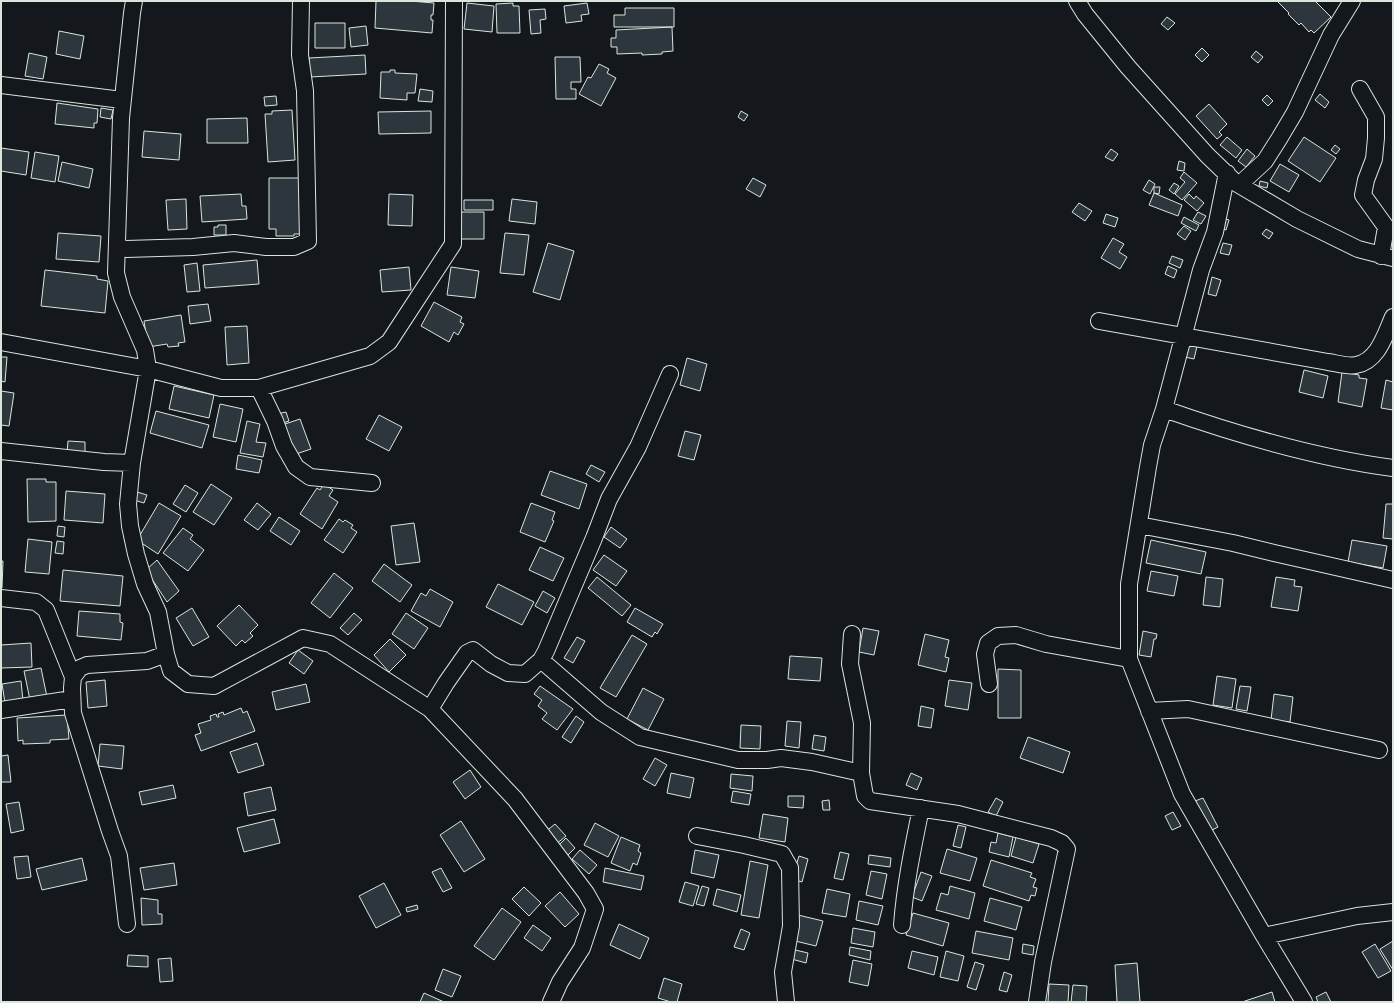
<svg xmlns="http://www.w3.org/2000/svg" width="1394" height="1003" font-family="'Alegreya Sans',sans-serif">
	<rect width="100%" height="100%" fill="#14181c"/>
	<!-- building -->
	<path fill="#2c363c" stroke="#d8e6dc" d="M376,1H410L434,3L433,15H431V20H433L432,33L375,28Z
		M1277,1H1315L1331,17L1314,33L1311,30L1309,32L1301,23L1299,25L1288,14L1289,13Z
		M467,3L494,6L492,32L464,29Z
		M513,3V6H519L520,33H497L496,4Z
		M587,3L589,14L581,15L582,21L566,23L564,6Z
		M625,8H674V27H614V15H625Z
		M545,9L546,19L540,20L541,33L531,34L529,10Z
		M1167,17L1175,23L1168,30L1161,24Z
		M315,23H345V48H315Z
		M366,26L368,45L351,47L349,28Z
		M672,27L673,51L662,52V54L642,55V53L617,54V47H611V38H616V30Z
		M59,31L84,36L80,59L56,54Z
		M1202,48L1209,55L1202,62L1195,55Z
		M1256,51L1263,57L1258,63L1251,57Z
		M29,53L47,57L43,79L25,76Z
		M365,55L366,74L310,77L309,58Z
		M555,57H580L581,82H571V89H576V99H556Z
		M599,64L609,69L607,73L616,78L601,106L579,94L588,77L591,78Z
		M390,70H395V73L417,74L415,93H407V100L380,98L381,72H390Z
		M420,89L433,91L432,102L418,101Z
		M1320,94L1329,102L1325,108L1315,100Z
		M1267,95L1273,101L1268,106L1262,100Z
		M276,96L277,105L265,106L264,97Z
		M57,103L98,109L97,123H94V128L55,124Z
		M1209,104L1227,124L1219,132L1222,135L1217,139L1196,116Z
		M101,108L113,110L111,119L100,117Z
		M292,110L295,160L268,162L265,114H272V111Z
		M431,111V133L379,134L378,112Z
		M741,111L748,115L744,121L738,117Z
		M247,118L248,143H207V119Z
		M144,131L181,134L179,160L142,157Z
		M1227,137L1242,150L1236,158L1220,145Z
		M1304,137L1336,158L1320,182L1288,161Z
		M1335,145L1340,149L1336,154L1331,150Z
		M1,148L29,152L26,175L1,171Z
		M1111,149L1118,154L1113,161L1105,157Z
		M1247,149L1255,156L1246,167L1238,161Z
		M35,152L59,156L55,182L31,178Z
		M1179,161L1185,163L1184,171L1177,170Z
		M62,162L93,169L89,188L58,181Z
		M1280,164L1299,175L1289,192L1270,181Z
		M1184,172L1197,183L1182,200L1175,194L1185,182L1180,178Z
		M269,178H300V234H294V236H276V229H269Z
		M753,178L766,185L760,197L746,189Z
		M1149,180L1155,184L1150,194L1143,190Z
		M1260,181L1268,183L1267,188L1259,186Z
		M1174,183L1179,186L1174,194L1169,190Z
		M1154,187H1160L1159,194L1154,193Z
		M1154,193L1182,205L1178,216L1149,205Z
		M241,194L242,206H246L247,219L202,222L200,196Z
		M389,194L413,195L412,226L388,225Z
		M1189,194L1194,199L1196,196L1204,203L1197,211L1184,200Z
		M186,199L187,229L168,230L166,200Z
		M512,199L537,202L535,224L509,221Z
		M464,200H493V210H464Z
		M1079,203L1092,211L1085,221L1072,212Z
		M458,212H484V239H458Z
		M1198,212L1206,216L1201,224L1193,220Z
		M1106,214L1118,218L1115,227L1103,223Z
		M1184,217L1199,225L1196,231L1181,223Z
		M1223,218L1229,220L1226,230L1220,228Z
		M218,225H226V235H214V227H218Z
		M1184,226L1191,231L1185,240L1177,234Z
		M1266,229L1273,233L1269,239L1262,234Z
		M58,233L101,236L99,262L56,259Z
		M505,233L529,235L524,275L500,273Z
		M1113,238L1124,244L1119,252L1127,257L1120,269L1101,258Z
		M548,243L574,251L560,300L533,292Z
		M1223,243L1232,245L1229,255L1220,253Z
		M1172,256L1183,260L1180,268L1169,263Z
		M257,260L259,284L205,288L203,265Z
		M197,263L200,291L187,292L184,265Z
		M1168,266L1177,270L1174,278L1165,274Z
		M409,267L411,290L382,292L380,270Z
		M451,267L479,271L475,298L447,295Z
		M45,270L97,276V279L108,281L105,313L41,306Z
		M1212,277L1221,280L1216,296L1208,294Z
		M434,302L462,317L460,322L464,324L458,335L454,332L449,342L421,326Z
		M208,304L211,321L190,324L188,306Z
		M181,315L185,342L178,343L179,346L168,347L167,344L148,347L144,321Z
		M247,326L249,363L227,365L225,327Z
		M1190,340L1198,342L1194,359L1185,357Z
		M1,357H7L5,382L1,381Z
		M687,358L707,364L700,391L680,385Z
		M1304,370L1328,376L1323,398L1299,392Z
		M1342,372L1359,375V378L1367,379L1362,407L1338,402Z
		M1386,380L1393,382V410L1381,408Z
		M174,386L214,395L209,418L169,409Z
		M1,391L14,393L9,426L1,425Z
		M220,404L243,409L236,442L213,437Z
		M156,411L209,425L202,448L150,433Z
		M286,412L289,421L280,424L277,414Z
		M379,415L402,427L389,451L366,439Z
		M300,419L311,449L290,456L279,426Z
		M247,421L260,424L256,442L266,443L263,457L240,453Z
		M685,431L701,435L694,460L678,456Z
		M68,441L85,442V454L67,453Z
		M238,455L262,460L259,473L236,469Z
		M591,465L605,472L599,482L586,474Z
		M550,471L587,484L579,509L541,495Z
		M27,479H46V482H56V521L28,522Z
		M211,484L232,498L214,525L193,512Z
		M324,484L333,490L329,496L338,502L322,529L300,514L317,488L320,490Z
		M185,485L198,493L186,512L173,504Z
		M66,491L105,494L103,523L64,520Z
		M137,492L147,495L144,503L134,500Z
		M159,503L181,516L158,554L137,540Z
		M257,503L271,514L258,530L244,520Z
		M531,503L555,512L552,520L554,521L545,542L520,532Z
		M1386,504H1393V539L1383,538Z
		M279,517L300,531L291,545L270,531Z
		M339,519L343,522L345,520L353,525L351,528L357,532L343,553L324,540Z
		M414,523L420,562L396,565L391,526Z
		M58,526L65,527L64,537L57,536Z
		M611,527L627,539L620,548L604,537Z
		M183,528L193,535L190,539L204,550L188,571L163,553Z
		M28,539L52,542L49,574L25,572Z
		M1151,540L1206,552L1201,574L1146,563Z
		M1352,540L1387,546L1383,568L1348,562Z
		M57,541L64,542L63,554L55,553Z
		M540,547L564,558L553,581L529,570Z
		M604,555L627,571L616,586L593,570Z
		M157,560L179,591L167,602L146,570Z
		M1,561H3L2,588H1Z
		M384,564L412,585L400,602L372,581Z
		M63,570L123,576L120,606L60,601Z
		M1151,571L1178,576L1174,596L1147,591Z
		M334,573L353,588L330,618L311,603Z
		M597,577L631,605L622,616L588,588Z
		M1206,577L1223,579L1220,607L1203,605Z
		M1276,577L1295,580L1294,586L1302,587L1298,611L1271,607Z
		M498,584L534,602L522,625L486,607Z
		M430,589L453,602L440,627L411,611L421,593L426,596Z
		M543,591L555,598L547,613L535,606Z
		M239,605L258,625L250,633L253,636L245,643L242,640L236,646L217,626Z
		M192,608L209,637L193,646L176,618Z
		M635,608L663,624L657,634L655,632L652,637L627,622Z
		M79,611L120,614V622L123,623L121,640L77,636Z
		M354,613L362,620L348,635L340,628Z
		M406,613L428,628L414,649L392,634Z
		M863,628L879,631L874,655L859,652Z
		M1143,631L1157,634L1156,639H1154L1151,657L1139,655Z
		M925,634L949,640L945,657L949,658L946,672L918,665Z
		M632,635L647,644L616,697L600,688Z
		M577,637L585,641L573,663L564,658Z
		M390,639L406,655L389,672L374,655Z
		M31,643L32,667L1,668V645Z
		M298,650L313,661L304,674L289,663Z
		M790,656L822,658L820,681L788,679Z
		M41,668L47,697L30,700L24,671Z
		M998,669L1021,670V718H998Z
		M1217,676L1236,679L1232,708L1213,705Z
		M105,680L107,706L88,708L86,682Z
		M949,680L972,683L968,710L945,706Z
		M21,681L23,701L5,703L2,684Z
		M306,684L310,702L276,710L272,692Z
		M540,686L573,709L557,730L542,719L547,713L538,706L542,700L534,694Z
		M1240,686L1251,687L1247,711L1236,709Z
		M643,688L664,699L648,730L627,719Z
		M1274,694L1293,697L1290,722L1271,720Z
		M921,706L934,709L931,728L918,726Z
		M241,708L243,713L247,711L255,731L201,751L195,735L201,733L198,724L211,720L210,716L216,714L217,717H219L218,714L223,712L224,715Z
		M67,715L69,739L50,740V743L23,744V740L18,741L17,718Z
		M576,716L584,722L571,743L562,737Z
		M787,721L801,722L799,748L785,746Z
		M741,725L761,726L760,749L740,748Z
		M814,735L826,737L824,751L812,749Z
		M1028,737L1070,752L1063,773L1020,758Z
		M257,743L264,765L238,773L230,752Z
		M100,744L124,746L122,769L98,766Z
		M8,755L11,782H1V756Z
		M655,758L667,765L655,786L643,779Z
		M470,770L481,787L465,799L453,782Z
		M671,773L694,778L690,798L667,793Z
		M911,773L922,778L917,790L906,785Z
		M731,774L753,776L752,791L730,788Z
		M173,785L176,798L142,805L139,792Z
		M271,787L276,810L248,816L244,793Z
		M733,791L751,794L749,805L731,802Z
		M788,796H804L803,808L788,807Z
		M996,798L1003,802L996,816L988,812Z
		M1203,798L1218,827L1210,831L1195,801Z
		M829,800L830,810H823L822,801Z
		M19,802L24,830L11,833L6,804Z
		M1173,812L1181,826L1172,830L1165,816Z
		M763,814L788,818L785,842L759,838Z
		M274,819L280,843L244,852L237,828Z
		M461,821L485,859L464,872L440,835Z
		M595,823L619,836L608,857L584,845Z
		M555,824L566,836L555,845L544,833Z
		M958,825L966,827L961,848L953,846Z
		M998,833L1013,837L1009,857L989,852L991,842L996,843Z
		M621,837L640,845L638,851L641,853L637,865L633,863L630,871L611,863Z
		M1016,837L1039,844L1033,863L1011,856Z
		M566,838L575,848L567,856L558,846Z
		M947,849L977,858L970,881L940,873Z
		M580,850L597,865L589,874L572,859Z
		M695,850L719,855L714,878L691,873Z
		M840,852L849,854L843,880L834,878Z
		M869,855L891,858L890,867L868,864Z
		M28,856L31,877L17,879L14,857Z
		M799,856L808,859L802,882L792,879Z
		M82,858L87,880L42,890L36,869Z
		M991,860L1032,873L1030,877L1036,879L1033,887L1037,888L1035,896L1031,895L1029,901L983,886Z
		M750,861L768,865L759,918L741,915Z
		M174,863L177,885L144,890L140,868Z
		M441,868L452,888L443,892L432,872Z
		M605,868L644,876L641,890L603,882Z
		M871,871L887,874L882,899L866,895Z
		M921,872L932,876L922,901L912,897Z
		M685,882L699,886L693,906L679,902Z
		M384,883L401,915L376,928L359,896Z
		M702,886L709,888L704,906L696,904Z
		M950,886L975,893L969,919L936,910L941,893L948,895Z
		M524,887L541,903L529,916L512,899Z
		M717,889L741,895L737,912L713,905Z
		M827,889L850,894L846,917L822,913Z
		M560,892L579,914L565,927L545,906Z
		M141,898L158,900V914H162V924L142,925Z
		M990,898L1022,907L1016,930L984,921Z
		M859,901L883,906L878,925L856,920Z
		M417,905L418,909L407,912L406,908Z
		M502,908L521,922L494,960L474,946Z
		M913,913L949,923L943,946L906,935Z
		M798,915L823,921L816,946L791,940Z
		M619,924L649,938L640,959L610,945Z
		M533,925L551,938L542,951L524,938Z
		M853,928L875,932L873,947L851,943Z
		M741,929L750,933L744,950L734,947Z
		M976,931L1013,938L1009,960L972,953Z
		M1393,941V970L1380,949Z
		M1023,944L1034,946L1033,955L1022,953Z
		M1375,944L1391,971L1378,978L1362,952Z
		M850,947L871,951L870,960L849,955Z
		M791,949L808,953L806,963L788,958Z
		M912,951L938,957L934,975L908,968Z
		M946,951L964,956L958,981L940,977Z
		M128,955L148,956V967L127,966Z
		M171,958L173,981L160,982L158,959Z
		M853,960L872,964L868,986L849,982Z
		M975,962L984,965L976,990L967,987Z
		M1137,963L1140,1002H1117L1115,965Z
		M443,969L461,976L452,997L435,990Z
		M1004,972L1012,975L1007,992L999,990Z
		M664,978L682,984L677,1002H671L658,998Z
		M1049,984L1069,985L1068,1002H1048Z
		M1073,985L1087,986L1086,1002H1071Z
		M1272,992L1275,1002H1242Z
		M1326,992L1331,1002H1318L1316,997Z
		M424,993L444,1002H420Z"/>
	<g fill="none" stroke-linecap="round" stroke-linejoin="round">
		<!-- minor casing -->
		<g stroke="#d8e6dc" stroke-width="18">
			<path id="minor" d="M1077,1L1085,14L1128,67L1207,155L1236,183L1297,219L1358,249L1393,258
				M1,85L122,100
				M1360,89L1376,117V138L1374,159L1366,180L1363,195L1386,227L1381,256
				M1227,173L1215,232L1201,270L1164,409L1152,445L1148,467L1129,584V659L1182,794L1264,936L1304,1002
				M1239,185L1265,161L1279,139L1295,112L1331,35L1352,1
				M117,246L126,249L193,247L234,243L266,247H294L308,241L305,91L300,55L301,1
				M1099,321L1328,362C1336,363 1348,367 1356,365C1378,361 1385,335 1393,317
				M1,342L148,369L221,388H259L370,356L389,342L453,244L454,1
				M259,388L275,421L284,446L296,467L310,477L372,483
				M1164,409C1238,435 1315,458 1393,468
				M1,451L104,462L132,463
				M1139,525L1233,543L1274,553L1393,580
				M1,598L36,602L46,610L73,677
				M852,634L850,664L862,723L861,773L865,796L870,801L958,814L1051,838L1062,843L1067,849L1043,962L1037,1002
				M166,654L171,671L188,684L214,686L303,638L330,644L430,709L515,799L586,893L595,909L582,948L560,982L551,1002
				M541,660L601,712L640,737L738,760H767L781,758L812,762L861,773
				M989,684L985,654L988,643L998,636L1016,635L1046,644L1129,659
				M430,709L446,683L467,653L473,650L491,664L508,673L525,674L541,660L546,651L594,538L609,499L638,447L670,374
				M1,710L72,699
				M1149,711L1188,709L1379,750
				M697,836L744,845L782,854L790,868L791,926L783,972L786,1002
				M127,924L119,856L110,831L73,713L72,688L73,677L80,668L87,665L147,661L166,654L158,612L145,584L136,554L130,526L128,504L132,463L148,369L145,350L122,297L116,273L121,118L132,13L134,1
				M902,925C905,885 913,847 921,808
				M1264,936L1357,916L1393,912"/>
		</g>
		<!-- minor -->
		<use href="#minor" stroke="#14181c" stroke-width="16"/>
	</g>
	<!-- border -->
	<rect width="1394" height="1003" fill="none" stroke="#d8e6dc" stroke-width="4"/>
</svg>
